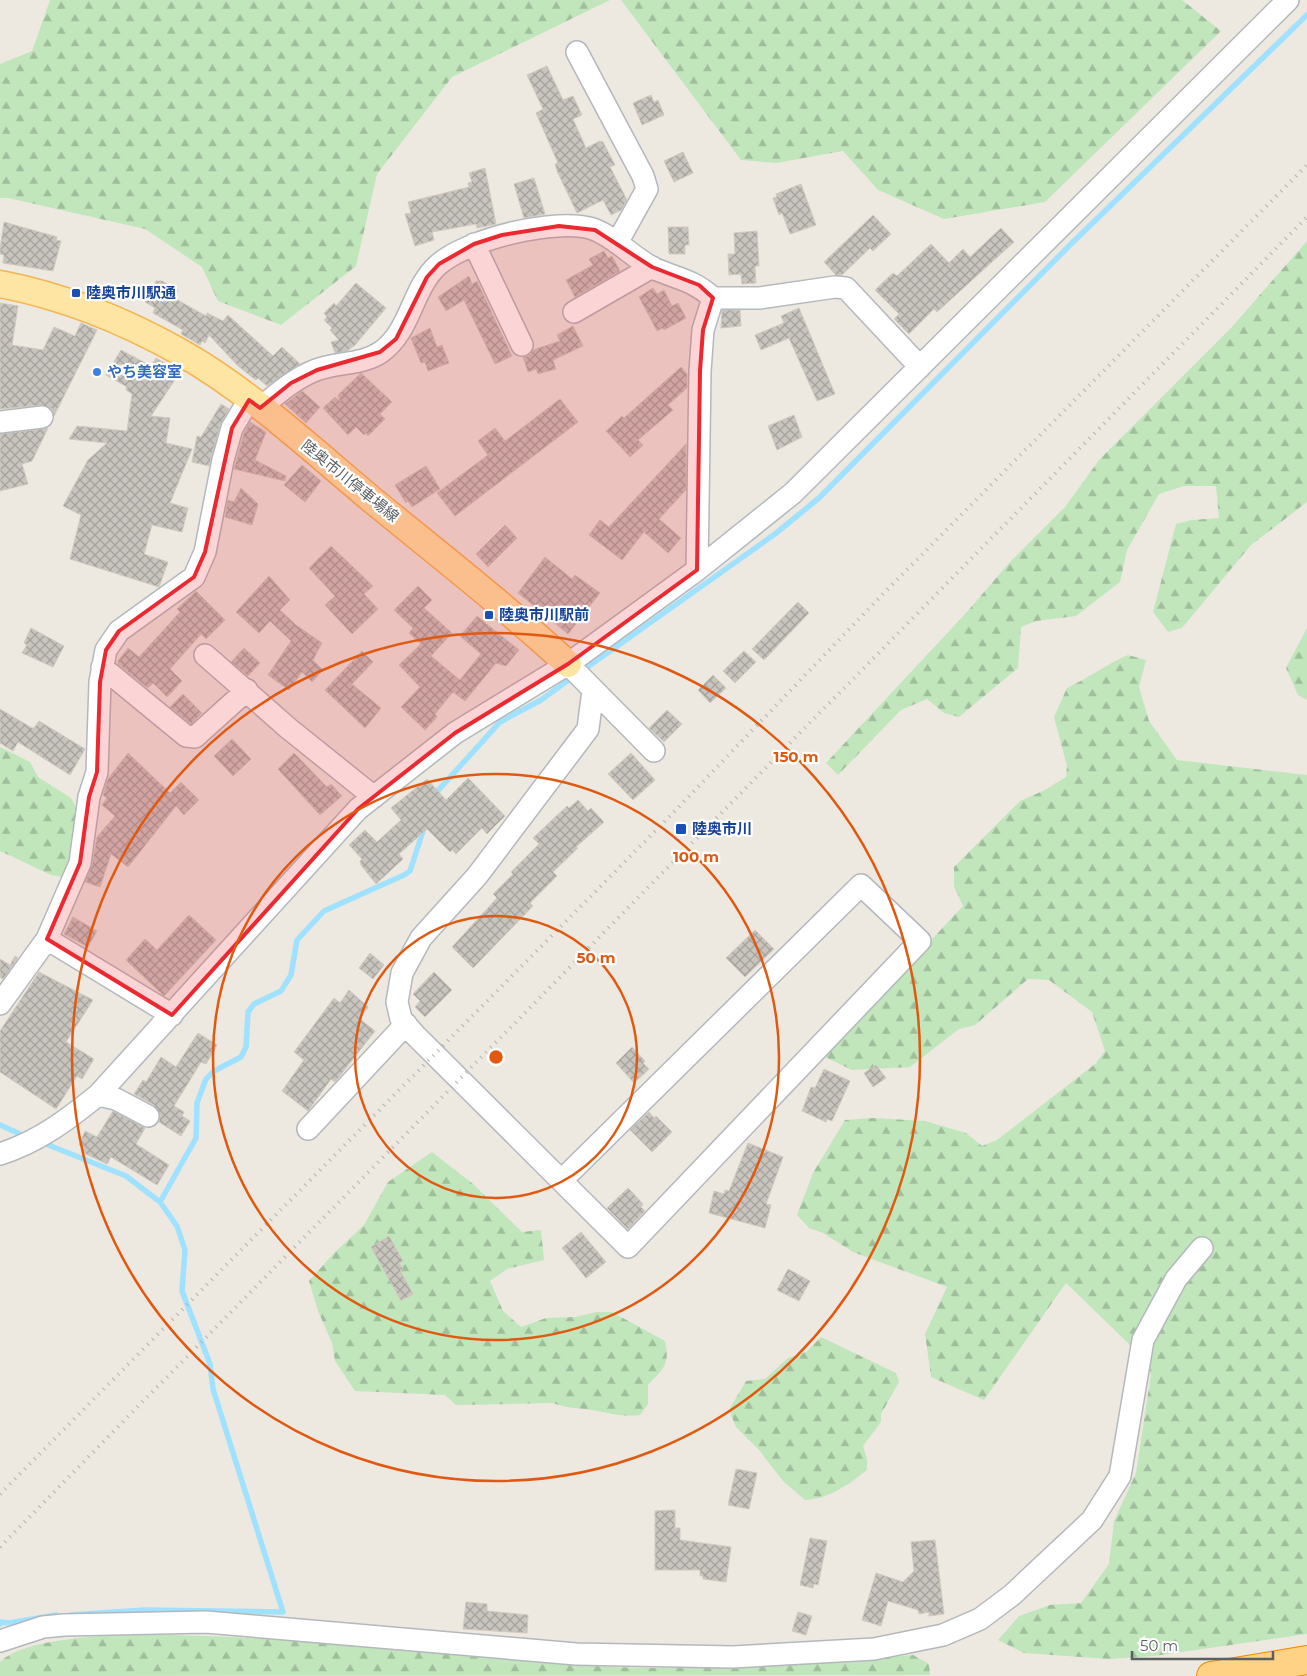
<svg xmlns="http://www.w3.org/2000/svg" width="1307" height="1676" font-family="Montserrat,'Noto Sans JP',sans-serif">
	<defs>
		<pattern id="forest-firs" width="22" height="20" patternUnits="userSpaceOnUse" patternTransform="scale(1.25)"><rect width="22" height="20" fill="#c1e6bc"/><path d="M5 1l3.5 6h-7zM16 11l3.5 6h-7z" fill="#a0be9c"/></pattern>
		<pattern id="building-cross-hatch" width="8" height="8" patternUnits="userSpaceOnUse" patternTransform="scale(1.25)"><rect width="8" height="8" fill="#c8c4be"/><path d="M0 0l8 8M0 8l8-8" fill="none" stroke="#a5a29e"/></pattern>
	</defs>
	<rect width="100%" height="100%" fill="#ede9e1"/>
	<!-- forest -->
	<path fill="url(#forest-firs)" d="M50,0H610L452,77L377,174L356,266L281,325L218,301L202,267L145,229L8,198H0V64L32,51Z
		M621,0H1182L1221,31L1045,202L944,219L878,190L843,151L776,163L741,160Z
		M1307,241V502L1251,545L1182,628L1168,632L1153,612L1176,524L1192,520L1219,518L1216,486H1184L1159,494L1127,550L1120,582L1076,616L1036,621L1021,627L1018,668L959,717L944,713L927,699L901,710L838,775L826,763L966,613L1010,562L1065,507L1099,460L1231,328Z
		M1307,628V700L1298,695L1286,668Z
		M1128,655L1146,660L1139,687L1149,721L1177,760L1307,775V1634L1154,1656L1109,1659L1024,1653L998,1640L1019,1616L1050,1605L1081,1603L1109,1564L1114,1521L1136,1473L1151,1374L1127,1342L1066,1283L984,1400L931,1377L925,1334L947,1287L853,1252L823,1233L809,1228L797,1215L813,1173L845,1120L873,1118L925,1121L966,1133L982,1146L997,1140L1095,1064L1105,1051L1092,1012L1049,980L1028,979L975,1025L959,1029L910,1067L852,1070L823,1056L963,906L954,886V867L1020,801L1045,790L1066,777L1067,766L1054,717L1067,688C1088,678 1107,664 1128,655Z
		M0,747L30,762L38,777L71,798L76,807L78,818L72,860L63,877L51,875L0,851Z
		M432,1152L473,1184L522,1232L541,1230L544,1260L507,1269L490,1281L503,1311L521,1327L546,1318L575,1317L596,1312H612L665,1341C670,1364 664,1369 648,1385V1404L640,1415C620,1417 610,1413 592,1410C578,1408 566,1408 553,1403L456,1405L445,1395L355,1391L335,1361L332,1343L318,1311L309,1281L334,1253L364,1225L388,1182Z
		M821,1337L896,1373L899,1382L881,1414V1422L863,1446L867,1459V1470C848,1485 829,1499 805,1500L783,1481L759,1450L736,1427L729,1410L746,1381L765,1379L788,1358L806,1352Z
		M117,1634C188,1635 259,1637 329,1643C442,1652 555,1668 669,1668C751,1669 832,1662 913,1655L929,1664L930,1675L0,1676V1662C22,1640 86,1638 117,1634Z"/>
	<g fill="none" stroke-linecap="round" stroke-linejoin="round">
		<!-- stream -->
		<path stroke="#9fe1ff" stroke-width="5.5" d="M582,671L775,534L819,498L1073,242L1307,15
			M434,795L500,722L541,700L574,676
			M0,1125L27,1137
			M41,1142L126,1176L160,1202L177,1226L185,1250L182,1291L210,1364L213,1389L283,1612L144,1610L70,1615
			M160,1202L196,1138L197,1103L206,1079L214,1071L241,1057L246,1047L248,1012L254,1004L281,991L291,975L297,940L324,911L404,875L410,871L424,828
			M0,1624L1,1622L9,1623L56,1615"/>
	</g>
	<!-- building -->
	<path fill="url(#building-cross-hatch)" stroke="#d2cabf" d="M547,66L563,100L573,96L582,115L573,119L586,148L600,141L603,142L615,165L610,167L627,200L621,210L611,215L603,200L577,213L557,171L555,164L558,163L536,113L543,109L527,75Z
		M651,95L654,102L658,100L664,115L642,125L633,103Z
		M683,152L693,173L674,182L664,161Z
		M485,168L496,224L477,228L476,224L432,232L434,240L415,246L405,214L411,213L408,202L469,187L468,183L472,182L469,173Z
		M534,178L545,214L524,218L514,184Z
		M801,184L816,225L790,234L782,213L779,215L773,198L777,197L776,194Z
		M873,215L891,234L873,251L870,248L842,275H836L824,262Z
		M4,222L57,237L56,240L61,241L53,271L3,263L4,255L0,254V249Z
		M668,227H688L689,245H685V254H669Z
		M1001,228L1014,242L937,312L934,309L909,334L894,319L899,314L875,290L893,273L897,276L931,244L949,263L963,249L970,257Z
		M757,231L759,266H755L756,283L742,284L741,274L729,275L728,254H735L734,233Z
		M604,251L608,258L612,256L620,271L575,297L566,280L593,265L589,259Z
		M469,276L472,284L477,281L512,356L495,364L464,300L446,311L438,297Z
		M156,281H162L178,290L174,298L206,316L207,313L223,321L228,315L273,356L282,347L300,364L267,386L258,378L256,380L238,366L209,335L205,343L202,341L200,345L181,334L183,330L153,313L155,308L145,302Z
		M356,283L386,308L355,345L347,351L335,353L331,342L339,340L330,330L332,328L324,320L327,317L324,313L334,303L336,306Z
		M653,288L657,294L664,290L672,306L678,303L686,318L664,330L663,328L657,331L639,297Z
		M0,303L18,306L12,345L43,350L54,327L75,336L81,323L97,330L54,416L52,409L41,405L0,409Z
		M799,308L835,394L817,401L789,338L761,350L755,335L784,323L781,316Z
		M722,310H740L741,326L721,328Z
		M573,326L583,346L553,360L556,369L538,374L536,369L528,372L523,357L528,356L533,350L560,341L557,335Z
		M430,328L437,347L442,345L449,363L428,371L425,362L421,363L411,338Z
		M121,350L151,366L156,358L180,372L151,416L170,418L166,443L192,449L170,503L188,508L182,532L152,525L144,554L168,562L159,587L70,559L81,515L63,506L88,460L107,443L69,439L77,426L127,431L132,394L126,390L127,387L106,375Z
		M681,367L687,374V388L668,405L673,410L638,440L643,445L630,457L606,431L622,416L624,418Z
		M361,373L392,402L380,414L385,419L368,436L366,433L364,435L356,427L348,435L323,408L335,397L340,401L338,395Z
		M302,391L320,407L306,423L285,404Z
		M560,399L578,422L455,516L437,493L488,455L478,441L495,428L505,441Z
		M221,404L229,409L220,425L209,466L192,462L197,436L201,437Z
		M794,415L802,437L777,450L768,426Z
		M250,422L266,432L255,460L286,476L285,481L234,469L244,433Z
		M48,428L32,461L22,464L28,484L0,491V434Z
		M686,444V490L659,519L681,538L668,553L644,532L622,560L589,535L600,520L609,527Z
		M302,465L321,481L305,502L284,485Z
		M426,466L440,489L412,507L408,501L406,503L395,485Z
		M241,488L258,504L252,525L225,517L228,500L234,502Z
		M505,525L517,538L488,567L476,554Z
		M331,546L373,586L364,594L378,609L352,634L325,605L335,596L309,568Z
		M545,557L572,579L575,575L600,593L568,634L518,593Z
		M269,576L290,600L280,610L296,625L322,643L313,660L323,670L312,682L302,672L289,690L268,675L291,641L270,621L259,633L236,612Z
		M418,586L432,600L424,608L452,633L431,656L460,680L481,654L460,636L477,616L519,650L506,666L496,663L465,701L453,692L435,714L437,717L425,730L401,707L420,687L399,665L421,644L409,633L413,628L394,610Z
		M196,591L225,620L206,639L201,634L170,669L182,681L167,697L153,683L148,688L118,664V661L128,648L139,657L180,612L177,609Z
		M798,602L809,613L764,660L752,649Z
		M31,628L64,646L53,667L22,653L27,645L24,643Z
		M244,648L260,663L248,676L231,662Z
		M362,651L373,662L352,684L381,708L365,728L325,690Z
		M744,651L756,662L735,683L723,671Z
		M713,675L726,688L710,703L698,690Z
		M183,694L202,713L191,724L170,707Z
		M0,709L32,728H34L39,721L85,749L70,775L18,742L13,751L0,743Z
		M667,710L682,724L664,742L649,728Z
		M232,739L251,759L233,776L214,756Z
		M128,753L170,793L181,782L199,800L184,815L176,806L128,867L111,854L100,887L85,882L92,865L97,837L115,816L102,805L107,798L103,795L108,779Z
		M294,753L327,787L331,784L342,796L320,815L278,769Z
		M631,753L655,780L633,800L608,774Z
		M468,778L505,816L487,834L482,828L456,854L452,850L450,852L427,829L399,854L403,859L376,884L361,865L360,861L362,859L349,845L365,830L377,842L401,820L391,808L427,779L446,800Z
		M578,800L588,811L591,808L604,822L576,847L578,848L553,872L557,876L530,903L533,906L473,968L452,947L497,898L493,894L513,874L511,872L539,844L533,838L567,806L569,808Z
		M189,915L216,940L164,996L126,960L145,939L157,950Z
		M73,917L97,931L88,947L64,934Z
		M755,930L774,949L745,977L726,958Z
		M370,953L384,965L373,979L359,968Z
		M15,956L18,958L3,979L0,977V959L10,965Z
		M39,972L93,1000L66,1042L94,1059L82,1079L77,1076L56,1109L0,1072V1031Z
		M434,972L452,990L425,1017L415,1007L420,1001L413,994Z
		M349,990L368,1007L360,1019L375,1031L335,1082L331,1079L308,1111L282,1091L304,1060L294,1052L334,998L340,1003Z
		M198,1033L217,1045L206,1064L201,1062L174,1106L184,1112L182,1116L190,1121L181,1136L159,1122L160,1115L154,1105L134,1094L143,1080L146,1082L161,1057L176,1067Z
		M632,1047L645,1061L643,1063L649,1069L634,1083L616,1063Z
		M876,1065L886,1078L873,1087L864,1073Z
		M824,1069L850,1081L832,1121L827,1119L826,1122L802,1111L811,1087L815,1088Z
		M113,1111L145,1128L136,1144L169,1165L157,1185L111,1157L107,1164L82,1152L84,1147L79,1145L85,1131L97,1137Z
		M649,1112L654,1118L656,1116L672,1132L652,1152L630,1130Z
		M748,1143L783,1157L766,1204L771,1205L765,1228L709,1213L714,1191L724,1194L725,1190L729,1191Z
		M628,1188L643,1204L641,1207L645,1211L628,1229L607,1208Z
		M581,1232L606,1262L586,1278L562,1248Z
		M389,1236L403,1261L399,1263L403,1269L400,1270L413,1294L401,1301L371,1247Z
		M788,1269L810,1281L799,1301L777,1290Z
		M736,1469L757,1473L749,1509L728,1505Z
		M675,1510V1528H680V1540L731,1547L726,1582L703,1579V1576H700V1570H655V1511Z
		M810,1538L827,1541L818,1585L814,1584L813,1588L800,1585Z
		M935,1540L944,1614L929,1616V1612L919,1614L918,1610L888,1601L881,1626L862,1620L876,1573L903,1582L914,1571L911,1542Z
		M466,1602L487,1604V1611L528,1615L527,1633L463,1629Z
		M798,1612L812,1616L806,1635L792,1631Z"/>
	<g fill="none" stroke-linecap="round" stroke-linejoin="round">
		<!-- minor casing -->
		<g stroke="#b4b8bc" stroke-width="24">
			<path id="minor" d="M577,52L643,176L647,189L617,243
				M474,244L522,345
				M574,312L652,267
				M260,408C277,394 295,378 316,370C337,362 362,365 381,352C411,331 412,288 438,265C467,239 557,217 593,229C615,237 632,257 653,268C677,279 692,279 713,298H760L835,287L846,288L920,367
				M0,422L42,417
				M697,570L700,371L703,330L713,298
				M205,655L288,728L374,797
				M568,664L654,751
				M102,667L186,736L195,737L247,690
				M47,939L172,1015
				M0,1004L47,939L80,863L89,797L97,772L100,682L106,650L119,631L194,577L205,552L223,460L232,428L249,400
				M98,1095L116,1099L148,1116
				M308,1129L406,1024
				M0,1154C38,1142 67,1120 98,1095L358,809L455,733L568,664L697,570L793,493L1288,0
				M562,1180L861,885L920,941L628,1247L415,1035L401,1019L397,1002L402,973L421,938L477,876L588,729L593,690
				M0,1641L43,1627L64,1625L206,1622L576,1654L733,1657L874,1649L943,1635L980,1619L1012,1595L1092,1520L1120,1476L1143,1340L1176,1279L1202,1248"/>
		</g>
		<!-- major casing -->
		<g stroke="#f4b453" stroke-width="29">
			<path id="major" d="M0,284C62,296 125,321 180,352C249,391 310,448 371,499C437,553 505,606 568,664"/>
		</g>
		<!-- highway casing -->
		<g stroke="#ee8700" stroke-width="30">
			<path id="highway" d="M1211,1676L1307,1660"/>
		</g>
		<!-- minor -->
		<use href="#minor" stroke="#fff" stroke-width="21"/>
		<!-- major -->
		<use href="#major" stroke="#ffe5a4" stroke-width="26"/>
		<!-- highway -->
		<use href="#highway" stroke="#ffd286" stroke-width="28"/>
		<!-- rail -->
		<path stroke="#b1b2b2" stroke-width="4" stroke-dasharray="1 6" stroke-linecap="butt" d="M0,1494L670,816L881,596L1307,165
			M0,1547L1307,217"/>
	</g>
	<!-- marked area -->
	<path fill="#ec2830" fill-opacity="0.2" stroke="#ec2830" stroke-width="4" stroke-linejoin="round" d="M559,226L595,230L652,267L699,285L713,298L703,330L700,371L697,570L568,664L455,733L358,809L172,1015L47,939L80,863L89,797L97,772L100,682L106,650L119,631L194,577L205,552L232,428L249,400L260,408L291,383L317,370L380,352L396,339L427,277L439,264L474,244L502,235Z"/>
	<!-- distance rings -->
	<g fill="none" stroke="#e15910" stroke-width="2.5">
		<circle cx="496" cy="1057" r="141"/>
		<circle cx="496" cy="1057" r="283"/>
		<circle cx="496" cy="1057" r="424"/>
	</g>
	<!-- markers -->
	<g fill="#1a4fb4" stroke="#fff" stroke-width="2">
		<rect x="71" y="288" width="10" height="10" rx="2.5"/>
		<rect x="484" y="610" width="10" height="10" rx="2.5"/>
		<rect x="675" y="823" width="12" height="12" rx="2.5"/>
	</g>
	<circle fill="#3f7fe0" stroke="#fff" stroke-width="2" cx="97" cy="372" r="5"/>
	<g text-anchor="middle" stroke-width="4.5" stroke-linejoin="round" paint-order="stroke">
		<!-- transit labels -->
		<g font-size="15" font-weight="bold" fill="#164399" stroke="#fff" text-anchor="start">
			<text x="86" y="298">陸奥市川駅通</text>
			<text x="499" y="620">陸奥市川駅前</text>
			<text x="692" y="834">陸奥市川</text>
		</g>
		<!-- shop labels -->
		<g font-size="15" font-weight="bold" fill="#366cbe" stroke="#fff" text-anchor="start">
			<text x="107" y="377">やち美容室</text>
		</g>
		<!-- street labels -->
		<g font-size="15" fill="#5a5f62" stroke="#fff">
			<text transform="translate(350 481) rotate(39)" y="5">陸奥市川停車場線</text>
		</g>
	</g>
	<circle cx="496" cy="1057" r="8" fill="#e15910" stroke="#fff" stroke-width="2.5"/>
	<g font-size="15" text-anchor="middle" font-weight="bold" fill="#e15910" stroke="#fff" stroke-width="4.5" stroke-linejoin="round" paint-order="stroke">
		<text x="796" y="762">150 m</text>
		<text x="696" y="862">100 m</text>
		<text x="596" y="963">50 m</text>
	</g>
	<!-- scale -->
	<path d="M1132 1651v8h141v-8" fill="none" stroke="#5a5f62" stroke-width="2.5"/>
	<text x="1140" y="1651" font-size="15" fill="#5a5f62" stroke="#ffffff" stroke-width="4" paint-order="stroke">50 m</text>
</svg>
